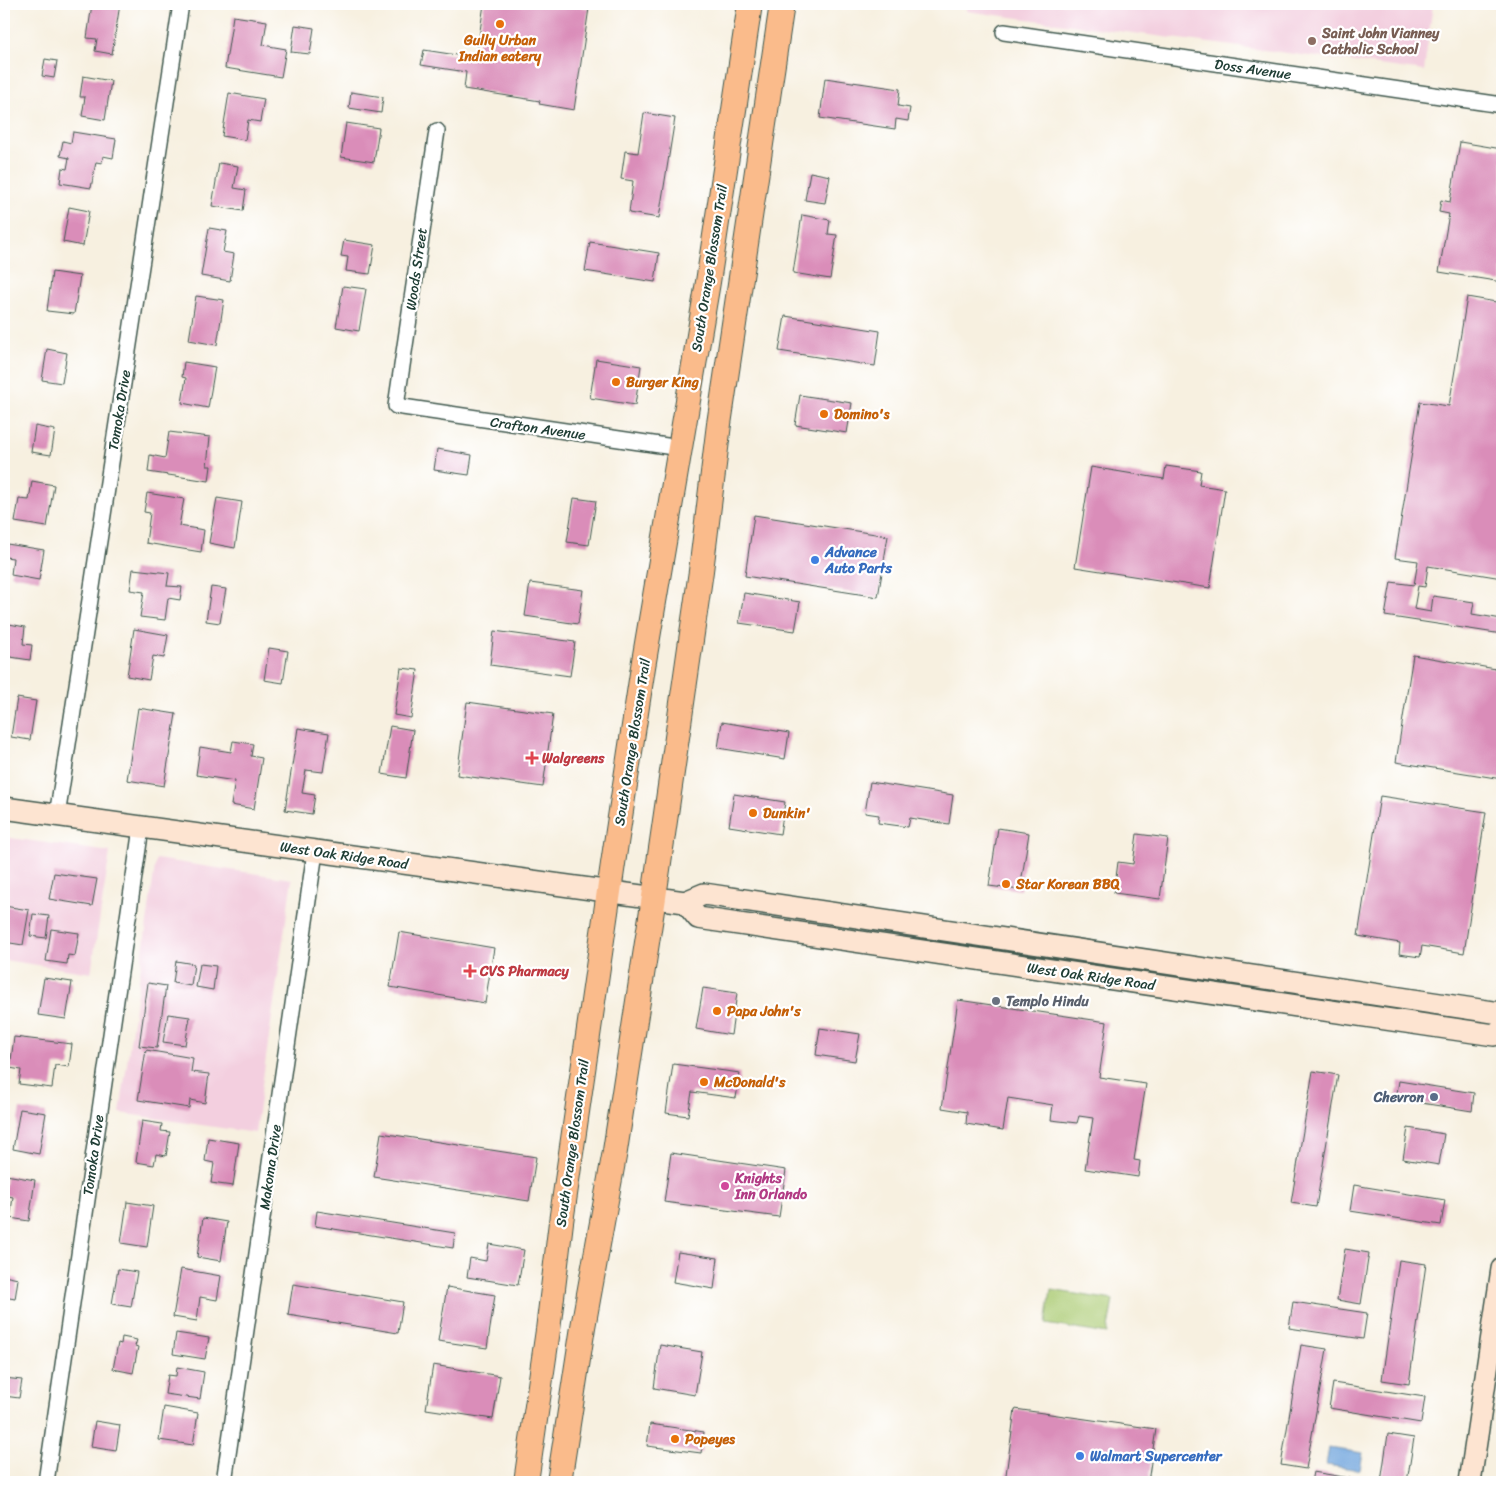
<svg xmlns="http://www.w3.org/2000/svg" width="1506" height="1486" font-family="Sriracha,sans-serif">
	<rect width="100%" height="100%" fill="#fff"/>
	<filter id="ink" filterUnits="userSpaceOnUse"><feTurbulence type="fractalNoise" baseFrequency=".02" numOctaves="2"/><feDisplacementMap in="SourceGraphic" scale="10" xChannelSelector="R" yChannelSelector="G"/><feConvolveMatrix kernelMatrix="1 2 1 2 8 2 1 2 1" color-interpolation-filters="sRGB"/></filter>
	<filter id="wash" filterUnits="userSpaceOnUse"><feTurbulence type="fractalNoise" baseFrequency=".0096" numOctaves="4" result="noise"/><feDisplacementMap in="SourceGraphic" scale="20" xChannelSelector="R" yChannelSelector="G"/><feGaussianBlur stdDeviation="1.12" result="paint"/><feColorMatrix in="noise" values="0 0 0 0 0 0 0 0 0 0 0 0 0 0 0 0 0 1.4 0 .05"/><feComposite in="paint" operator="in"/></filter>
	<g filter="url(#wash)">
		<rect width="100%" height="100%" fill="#f7f0e0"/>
		<!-- built -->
		<path fill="#f3cfdf" d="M967,4H1433L1424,71L966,11Z
			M4,837L110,852L91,973L4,960Z
			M156,859L292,879L255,1133L120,1113Z"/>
		<!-- green -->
		<path fill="#abcb73" stroke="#658454" d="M1051,1290L1113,1300L1107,1334L1046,1324Z"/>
		<!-- water -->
		<path fill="#71a5dd" stroke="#487188" d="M1329,1448L1363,1453L1360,1470L1326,1465Z"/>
		<g id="blocks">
			<!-- building -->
			<path fill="#da8db9" d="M92,4H120L112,54L95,51L97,39L87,38Z
				M291,4H315L314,8Z
				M484,4H559L589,8L574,110L539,104L540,101L464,89L466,72L421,65L424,50L476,58Z
				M233,16L267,21L263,45L286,49L281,77L225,68Z
				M295,25L314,28L310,54L291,52Z
				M45,59L57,61L54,78L42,76Z
				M83,76L111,81L105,120L82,116L85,97H80Z
				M825,78L900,89L898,106L910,108L908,121L896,119L895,129L820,118Z
				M351,92L383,97L381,113L349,108Z
				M229,93L264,99L260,122L248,120L245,140L222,136Z
				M644,113L675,118L659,218L629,213L633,181L621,179L625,151L638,153Z
				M346,123L379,128L374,162L341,157Z
				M73,132L116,139L113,158L103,156L102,163L96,162L91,188L60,183L62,168L67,169L69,158L60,156L63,141L71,143Z
				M1460,142L1502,149V225L1501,236H1502V282L1439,272L1449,214L1439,212L1441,200L1450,202Z
				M219,163L238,166L234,188L246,190L243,211L212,206Z
				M810,172L830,176L825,203L805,200Z
				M69,207L89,211L83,246L63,242Z
				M802,215L830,220L828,234L837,235L830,279L793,273Z
				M209,228L227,231L223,252L234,254L230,281L201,276Z
				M344,240L375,245L370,274L346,271L348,257L341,256Z
				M590,242L659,253L655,282L585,271Z
				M52,272L80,276L74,314L47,311Z
				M343,286L366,289L359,331L336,327Z
				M196,296L224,300L217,345L189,340Z
				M1467,297L1502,303V578L1428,566L1425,587L1418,586L1414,609L1431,612L1433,596L1474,602L1472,614L1502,619V634L1385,616L1391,582L1414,585L1418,561L1395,558L1420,402L1449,406Z
				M785,316L880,331L875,366L779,351Z
				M47,349L67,353L62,383L42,380Z
				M596,359L641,366L635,405L590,398Z
				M184,362L215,367L208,408L182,403L186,378L182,377Z
				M800,395L852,403L847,433L795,425Z
				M35,426L55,430L51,455L31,452Z
				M169,432L210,437L207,466H211L209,481L148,472L150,455L165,458Z
				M437,449L472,455L469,475L434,470Z
				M1166,466L1201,471L1199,485L1225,489L1210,588L1075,567L1091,467L1164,479Z
				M32,481L54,485L47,527L15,522L19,499L29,500Z
				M147,493L184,499L179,526L204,530L201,552L146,543L150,513L144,512Z
				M217,498L242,502L235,548L209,543Z
				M574,498L596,501L589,545L567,542Z
				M754,515L888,536L878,597L745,576Z
				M7,544L44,550L39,580L11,575L13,558L5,557Z
				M133,569L169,573L167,586L182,587L180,600L168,598L165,620L140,617L144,592L130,590Z
				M530,583L583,590L578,624L525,616Z
				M211,587L226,589L220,623L206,621Z
				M744,593L800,602L795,631L739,623Z
				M4,623L25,627L23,644L32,645L30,660L4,656Z
				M134,629L168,635L164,658L153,656L149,680L127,676Z
				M494,631L575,642L570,676L490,665Z
				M269,648L288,651L283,683L264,680Z
				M1413,655L1502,670V779L1396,762Z
				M401,668L418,670L411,718L394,715Z
				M17,698L36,701L30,740L11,737Z
				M467,702L553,714L543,787L457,775Z
				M138,708L176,714L164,786L127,780Z
				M722,722L789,733L785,759L718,748Z
				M390,726L413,730L406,778L382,774Z
				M298,728L329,733L323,772L306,770L302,793L315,795L312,814L285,810Z
				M233,741L253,744L251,756L262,758L254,809L231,805L235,781L196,775L200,747L231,752Z
				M870,782L953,795L949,824L910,818L908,827L878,823L879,815L865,813Z
				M734,794L785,802L780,834L729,826Z
				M1380,796L1486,812L1464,953L1422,946L1420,957L1399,954L1400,943L1358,936Z
				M998,828L1029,833L1020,890L989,886Z
				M1137,834L1168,838L1160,899L1114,893L1118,862L1133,864Z
				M54,873L97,879L92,906L49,899Z
				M4,906L29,910L23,945L4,942Z
				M33,914L49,916L46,938L30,936Z
				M51,929L79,933L75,956L68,955L67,964L46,961Z
				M399,932L494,948L485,1003L390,987Z
				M176,961L194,964L191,986L173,983Z
				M200,964L216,966L213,990L196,987Z
				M44,978L72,982L66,1019L38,1015Z
				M148,983L166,986L157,1048L139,1046Z
				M703,988L737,993L731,1035L696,1029Z
				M958,1000L1107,1022L1099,1077L1146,1084L1134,1160L1140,1161L1138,1177L1085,1169L1093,1118L1079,1116L1077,1123L1051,1120L1053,1105L1008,1098L1003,1130L966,1124L967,1112L942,1108Z
				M168,1014L190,1017L185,1045L163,1042Z
				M820,1028L860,1034L855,1061L816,1055Z
				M14,1037L72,1044L69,1067L55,1065L52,1088L19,1084L21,1070L10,1068Z
				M146,1050L193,1058L191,1072L209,1074L205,1103L190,1100L189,1108L138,1100Z
				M673,1064L740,1073L736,1098L692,1092L688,1116L666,1113Z
				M1313,1071L1338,1075L1316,1207L1291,1203Z
				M1399,1081L1474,1093L1472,1111L1396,1099Z
				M20,1109L46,1113L39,1154L13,1149Z
				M142,1121L162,1124L161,1131L170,1132L166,1156L156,1154L154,1165L136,1162Z
				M1408,1128L1444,1134L1439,1165L1403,1159Z
				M381,1133L536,1157L529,1201L374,1177Z
				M208,1138L239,1143L233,1186L211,1183L214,1163L205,1161Z
				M671,1153L786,1170L779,1217L664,1202Z
				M6,1175L35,1180L29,1221L10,1218L13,1197L4,1195Z
				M1354,1185L1445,1200L1441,1225L1350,1211Z
				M127,1202L153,1206L147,1247L121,1243Z
				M317,1211L455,1233L453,1248L315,1226Z
				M203,1218L227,1222L221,1261L197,1257Z
				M489,1244L524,1250L518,1285L467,1277L470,1258L486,1261Z
				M1345,1249L1369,1253L1361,1304L1337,1300Z
				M678,1252L718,1258L714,1289L673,1282Z
				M1399,1260L1426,1264L1409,1384L1382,1380Z
				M118,1269L137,1272L131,1307L112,1304Z
				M181,1269L221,1276L217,1300L200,1297L197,1321L173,1317Z
				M4,1276L18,1279L15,1299L4,1297Z
				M293,1284L403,1302L398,1333L288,1315Z
				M447,1287L495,1295L487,1348L438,1341Z
				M1293,1302L1367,1313L1363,1339L1289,1328Z
				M176,1333L209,1338L205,1359L173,1354Z
				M122,1337L137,1340L135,1346L138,1347L133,1373L113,1369L118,1343L121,1344Z
				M660,1345L702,1352L695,1395L654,1388Z
				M1301,1345L1327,1349L1306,1469L1281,1465Z
				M433,1365L500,1376L493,1419L426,1409Z
				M177,1367L204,1372L200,1399L165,1394L168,1375L176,1376Z
				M4,1378L22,1380L19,1398L4,1396Z
				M1333,1383L1425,1397L1421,1423L1329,1408Z
				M164,1407L198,1413L193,1445L159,1440Z
				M1015,1409L1156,1429L1148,1482H1005Z
				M95,1421L120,1425L116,1451L91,1447Z
				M650,1424L704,1432L701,1453L647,1446Z
				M1388,1434L1414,1438L1407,1482H1381Z
				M1313,1472L1350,1478L1349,1482H1311Z"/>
		</g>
	</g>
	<g filter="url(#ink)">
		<use href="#blocks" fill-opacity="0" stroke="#3f584e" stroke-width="1"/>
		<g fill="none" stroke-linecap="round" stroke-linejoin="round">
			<!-- street casing -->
			<g stroke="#3f584e" stroke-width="18">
				<path id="street" d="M1004,32L1502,105
					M437,131L396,406L680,448
					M57,816L181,4
					M46,1482L141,828
					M224,1482L315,852"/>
			</g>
			<!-- secondary casing -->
			<g stroke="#3f584e" stroke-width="24">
				<path id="secondary" d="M4,808L685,902L704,894L1500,1013L1502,1017
					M685,902L698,918L1494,1035L1502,1029
					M1470,1482L1502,1269"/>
			</g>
			<!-- primary casing -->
			<g stroke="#3f584e" stroke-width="26">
				<path id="primary" d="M526,1482L548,1330L561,1222L615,850L643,667L708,282L750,4
					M559,1482L583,1327L615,1151L654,897L701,571L719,424L782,4"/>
			</g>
			<!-- street -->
			<use href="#street" stroke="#fff" stroke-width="15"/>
			<!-- secondary -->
			<use href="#secondary" stroke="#fde4d1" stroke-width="21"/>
			<!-- primary -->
			<use href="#primary" stroke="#fabb8b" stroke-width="24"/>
		</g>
	</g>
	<!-- markers -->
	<g fill="#e8710a" stroke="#fff" stroke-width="2">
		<circle cx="500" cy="24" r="5"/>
		<circle cx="616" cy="382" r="5"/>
		<circle cx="824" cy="414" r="5"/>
		<circle cx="753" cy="813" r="5"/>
		<circle cx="1006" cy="884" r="5"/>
		<circle cx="717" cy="1011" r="5"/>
		<circle cx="704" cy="1082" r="5"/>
		<circle cx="675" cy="1439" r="5"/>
	</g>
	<circle fill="#8d6e63" stroke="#fff" stroke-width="2" cx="1312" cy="41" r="5"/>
	<g fill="#3f7fe0" stroke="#fff" stroke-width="2">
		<circle cx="815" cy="560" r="5"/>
		<circle cx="1080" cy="1456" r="5"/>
	</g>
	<g fill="#e0444e" stroke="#fff" stroke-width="2">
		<path d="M529.5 750.5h5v5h5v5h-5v5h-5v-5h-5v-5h5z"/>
		<path d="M467.5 963.5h5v5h5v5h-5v5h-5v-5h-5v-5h5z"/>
	</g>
	<circle fill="#6b7280" stroke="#fff" stroke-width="2" cx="996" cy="1001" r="5"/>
	<circle fill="#5c6f8a" stroke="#fff" stroke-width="2" cx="1434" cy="1097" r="5"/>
	<circle fill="#d1479c" stroke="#fff" stroke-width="2" cx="725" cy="1186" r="5"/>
	<g text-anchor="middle" stroke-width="4.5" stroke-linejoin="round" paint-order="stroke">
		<!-- education labels -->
		<g font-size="14" font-weight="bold" fill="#785e54" stroke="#fff" text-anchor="start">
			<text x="1322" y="38">Saint John Vianney<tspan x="1322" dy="16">Catholic School</tspan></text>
		</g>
		<!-- food labels -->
		<g font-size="14" font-weight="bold" fill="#c56008" stroke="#fff" text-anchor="start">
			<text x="500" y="45" text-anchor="middle">Gully Urban<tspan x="500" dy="16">Indian eatery</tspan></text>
			<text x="626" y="387">Burger King</text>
			<text x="834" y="419">Domino's</text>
			<text x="763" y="818">Dunkin'</text>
			<text x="1016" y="889">Star Korean BBQ</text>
			<text x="727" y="1016">Papa John's</text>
			<text x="714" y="1087">McDonald's</text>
			<text x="685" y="1444">Popeyes</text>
		</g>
		<!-- street labels -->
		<g font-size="14" fill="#1f3d34" stroke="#fff">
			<text transform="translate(1253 69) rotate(8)" y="5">Doss Avenue</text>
			<text transform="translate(709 268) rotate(-81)" y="5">South Orange Blossom Trail</text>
			<text transform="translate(416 269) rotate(-82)" y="5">Woods Street</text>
			<text transform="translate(119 410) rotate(-81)" y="5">Tomoka Drive</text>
			<text transform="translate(538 428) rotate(8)" y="5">Crafton Avenue</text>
			<text transform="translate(632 742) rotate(-81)" y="5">South Orange Blossom Trail</text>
			<text transform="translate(344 855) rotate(8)" y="5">West Oak Ridge Road</text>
			<text transform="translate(1091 976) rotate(8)" y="5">West Oak Ridge Road</text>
			<text transform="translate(572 1143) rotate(-82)" y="5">South Orange Blossom Trail</text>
			<text transform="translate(93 1155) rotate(-82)" y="5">Tomoka Drive</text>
			<text transform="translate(270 1167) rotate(-82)" y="5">Makoma Drive</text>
		</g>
		<!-- shop labels -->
		<g font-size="14" font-weight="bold" fill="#366cbe" stroke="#fff" text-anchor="start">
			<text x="825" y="557">Advance<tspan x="825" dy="16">Auto Parts</tspan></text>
			<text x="1090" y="1461">Walmart Supercenter</text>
		</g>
		<!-- health labels -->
		<g font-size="14" font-weight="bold" fill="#be3a42" stroke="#fff" text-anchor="start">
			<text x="542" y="763">Walgreens</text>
			<text x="480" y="976">CVS Pharmacy</text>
		</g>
		<!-- worship labels -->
		<g font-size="14" font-weight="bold" fill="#5b616d" stroke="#fff" text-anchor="start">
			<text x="1006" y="1006">Templo Hindu</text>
		</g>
		<!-- service labels -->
		<g font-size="14" font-weight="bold" fill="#4e5e75" stroke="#fff" text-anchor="end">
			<text x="1424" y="1102">Chevron</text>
		</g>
		<!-- hotel labels -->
		<g font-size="14" font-weight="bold" fill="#b23c85" stroke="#fff" text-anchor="start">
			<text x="735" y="1183">Knights<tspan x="735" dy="16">Inn Orlando</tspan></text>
		</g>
	</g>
	<!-- margin -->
	<rect width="1506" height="1486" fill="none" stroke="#fff" stroke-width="20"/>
</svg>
